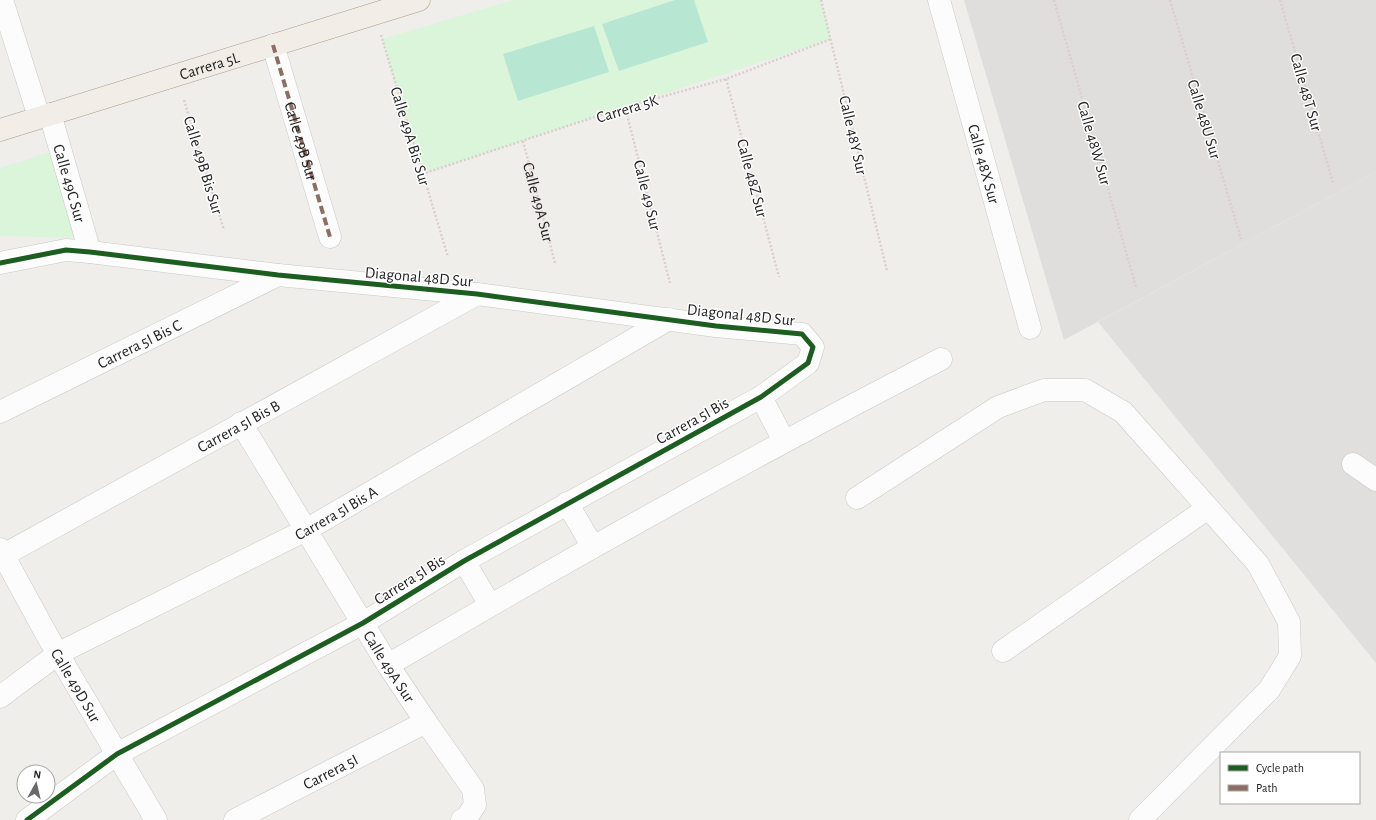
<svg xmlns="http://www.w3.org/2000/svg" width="1376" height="820" font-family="'Alegreya Sans',sans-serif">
	<rect width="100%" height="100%" fill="#f0eeeb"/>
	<!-- residential -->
	<path fill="#dfdedc" d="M964,0H1376V172L1064,340Z"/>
	<!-- park -->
	<path fill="#daf5da" d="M513,0H821L831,39L422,174L382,39Z
		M50,152L78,238L0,236V168Z"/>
	<!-- pitch -->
	<path fill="#b7e6d2" d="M675,0H694L708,42L619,71L602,24Z
		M594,26L609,72L518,101L503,54Z"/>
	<!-- parking -->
	<path fill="#e0dfde" d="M1376,172V663L1098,322Z"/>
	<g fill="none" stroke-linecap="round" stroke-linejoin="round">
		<!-- minor casing -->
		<g stroke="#c9c8c7" stroke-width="23">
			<g id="minor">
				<path d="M2,0L39,117"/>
				<path id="s2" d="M939,0L1030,328"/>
				<path d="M273,45L330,237"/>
				<path id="s3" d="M50,114L90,252"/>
				<path d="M0,263L66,250L90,252L278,275L477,294L716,326L802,334L813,347L808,363L761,397L464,561L363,623L117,754L27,820"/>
				<path d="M761,397L784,441"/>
				<path id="s4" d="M0,412L278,275"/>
				<path id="s5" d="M241,423L388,665L426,722L473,789L475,805L467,817L462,820"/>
				<path d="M1353,464L1376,480"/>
				<path d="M857,498L998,407L1044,390H1085L1123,412L1258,564L1289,622L1290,656L1269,690L1140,820"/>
				<path d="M567,503L593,547"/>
				<path id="s6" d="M0,549L48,637L156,820"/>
				<path id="s7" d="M0,557L477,294"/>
				<path d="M464,561L490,605"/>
				<path d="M1003,651L1208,508"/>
				<path d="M388,665C570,558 754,456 941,359"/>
				<path id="s8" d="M0,697L59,653L306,530L669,319"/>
				<path id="s9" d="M235,820L426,722"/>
			</g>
		</g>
		<!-- major casing -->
		<g stroke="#a79c86" stroke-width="23">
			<g id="major">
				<path id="s10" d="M0,130L419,0"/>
			</g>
		</g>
		<!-- path -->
		<g stroke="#dccecd" stroke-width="2.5" stroke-dasharray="2 2" stroke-linecap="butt">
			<path d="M821,0L887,271"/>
			<path d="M1054,0L1136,287"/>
			<path d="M1170,0L1241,239"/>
			<path d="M1280,0L1333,183"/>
			<path d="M381,35L448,257"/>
			<path d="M726,79L779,277"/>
			<path d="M184,100L224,230"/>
			<path d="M625,107L670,283"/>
			<path id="s1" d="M523,141L555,263"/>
			<path d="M422,174L625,107L726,79L831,39"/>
		</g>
		<!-- minor -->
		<use href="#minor" stroke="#fdfcfc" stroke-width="22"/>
		<!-- major -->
		<use href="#major" stroke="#f3ede7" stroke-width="22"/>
		<!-- quiet -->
		<path stroke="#8d6e63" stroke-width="4" stroke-dasharray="8 4" stroke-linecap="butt" id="s11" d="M273,45L330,237"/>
		<!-- cycleway casing -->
		<g stroke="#fff" stroke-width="8">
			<path id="cycleway" d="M0,263L66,250L90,252L278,275L477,294L716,326L802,334L813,347L808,363L761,397L464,561L363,623L117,754L27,820"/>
		</g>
		<!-- cycleway -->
		<use href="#cycleway" stroke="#1b5e20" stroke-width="5"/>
	</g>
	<g text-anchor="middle" stroke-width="3" stroke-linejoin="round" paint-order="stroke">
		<!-- street labels -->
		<g font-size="16" fill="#222" stroke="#fff">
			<text dy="6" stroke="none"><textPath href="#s10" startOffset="219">Carrera 5L</textPath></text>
			<text transform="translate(1307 92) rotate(74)" y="6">Calle 48T Sur</text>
			<text transform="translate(627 108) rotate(-17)" y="6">Carrera 5K</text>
			<text transform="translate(1205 119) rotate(73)" y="6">Calle 48U Sur</text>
			<text transform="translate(854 135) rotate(77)" y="6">Calle 48Y Sur</text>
			<text transform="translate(411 136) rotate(73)" y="6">Calle 49A Bis Sur</text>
			<text dy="6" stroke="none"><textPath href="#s11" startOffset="100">Calle 49B Sur</textPath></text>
			<text transform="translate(1095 143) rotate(74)" y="6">Calle 48W Sur</text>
			<text dy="6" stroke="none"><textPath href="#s2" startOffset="170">Calle 48X Sur</textPath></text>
			<text transform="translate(204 165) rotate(73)" y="6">Calle 49B Bis Sur</text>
			<text transform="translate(753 178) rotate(75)" y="6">Calle 48Z Sur</text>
			<text dy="6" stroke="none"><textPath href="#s3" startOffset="72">Calle 49C Sur</textPath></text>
			<text transform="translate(648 195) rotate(76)" y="6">Calle 49 Sur</text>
			<text dy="6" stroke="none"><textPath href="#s1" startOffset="63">Calle 49A Sur</textPath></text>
			<text transform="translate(419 276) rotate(5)" y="6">Diagonal 48D Sur</text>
			<text transform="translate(741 314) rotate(6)" y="6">Diagonal 48D Sur</text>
			<text dy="6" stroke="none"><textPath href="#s4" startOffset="155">Carrera 5I Bis C</textPath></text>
			<text transform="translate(692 420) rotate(-29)" y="6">Carrera 5I Bis</text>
			<text dy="6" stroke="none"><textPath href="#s7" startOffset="272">Carrera 5I Bis B</textPath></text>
			<text dy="6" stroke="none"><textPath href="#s8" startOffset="384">Carrera 5I Bis A</textPath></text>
			<text transform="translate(409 579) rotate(-32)" y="6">Carrera 5I Bis</text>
			<text dy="6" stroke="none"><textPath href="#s5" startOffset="285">Calle 49A Sur</textPath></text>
			<text dy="6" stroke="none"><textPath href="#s6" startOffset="156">Calle 49D Sur</textPath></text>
			<text dy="6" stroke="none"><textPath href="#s9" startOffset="107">Carrera 5I</textPath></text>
		</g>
	</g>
	<!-- legend -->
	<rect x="1220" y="752" width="140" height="52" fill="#ffffff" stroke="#a7a7a7"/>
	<rect x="1228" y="765" width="20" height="6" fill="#1b5e20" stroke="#a7a7a7"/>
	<text x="1256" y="772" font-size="12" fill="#222222">Cycle path</text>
	<rect x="1228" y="785" width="20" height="6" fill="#8d6e63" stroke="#a7a7a7"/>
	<text x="1256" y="792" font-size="12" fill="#222222">Path</text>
	<!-- north arrow -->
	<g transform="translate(36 784) rotate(8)"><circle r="19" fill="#ffffff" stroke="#a7a7a7"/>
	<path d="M0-3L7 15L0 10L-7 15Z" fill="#6a6968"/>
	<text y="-6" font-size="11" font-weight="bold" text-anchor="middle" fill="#222222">N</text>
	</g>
</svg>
